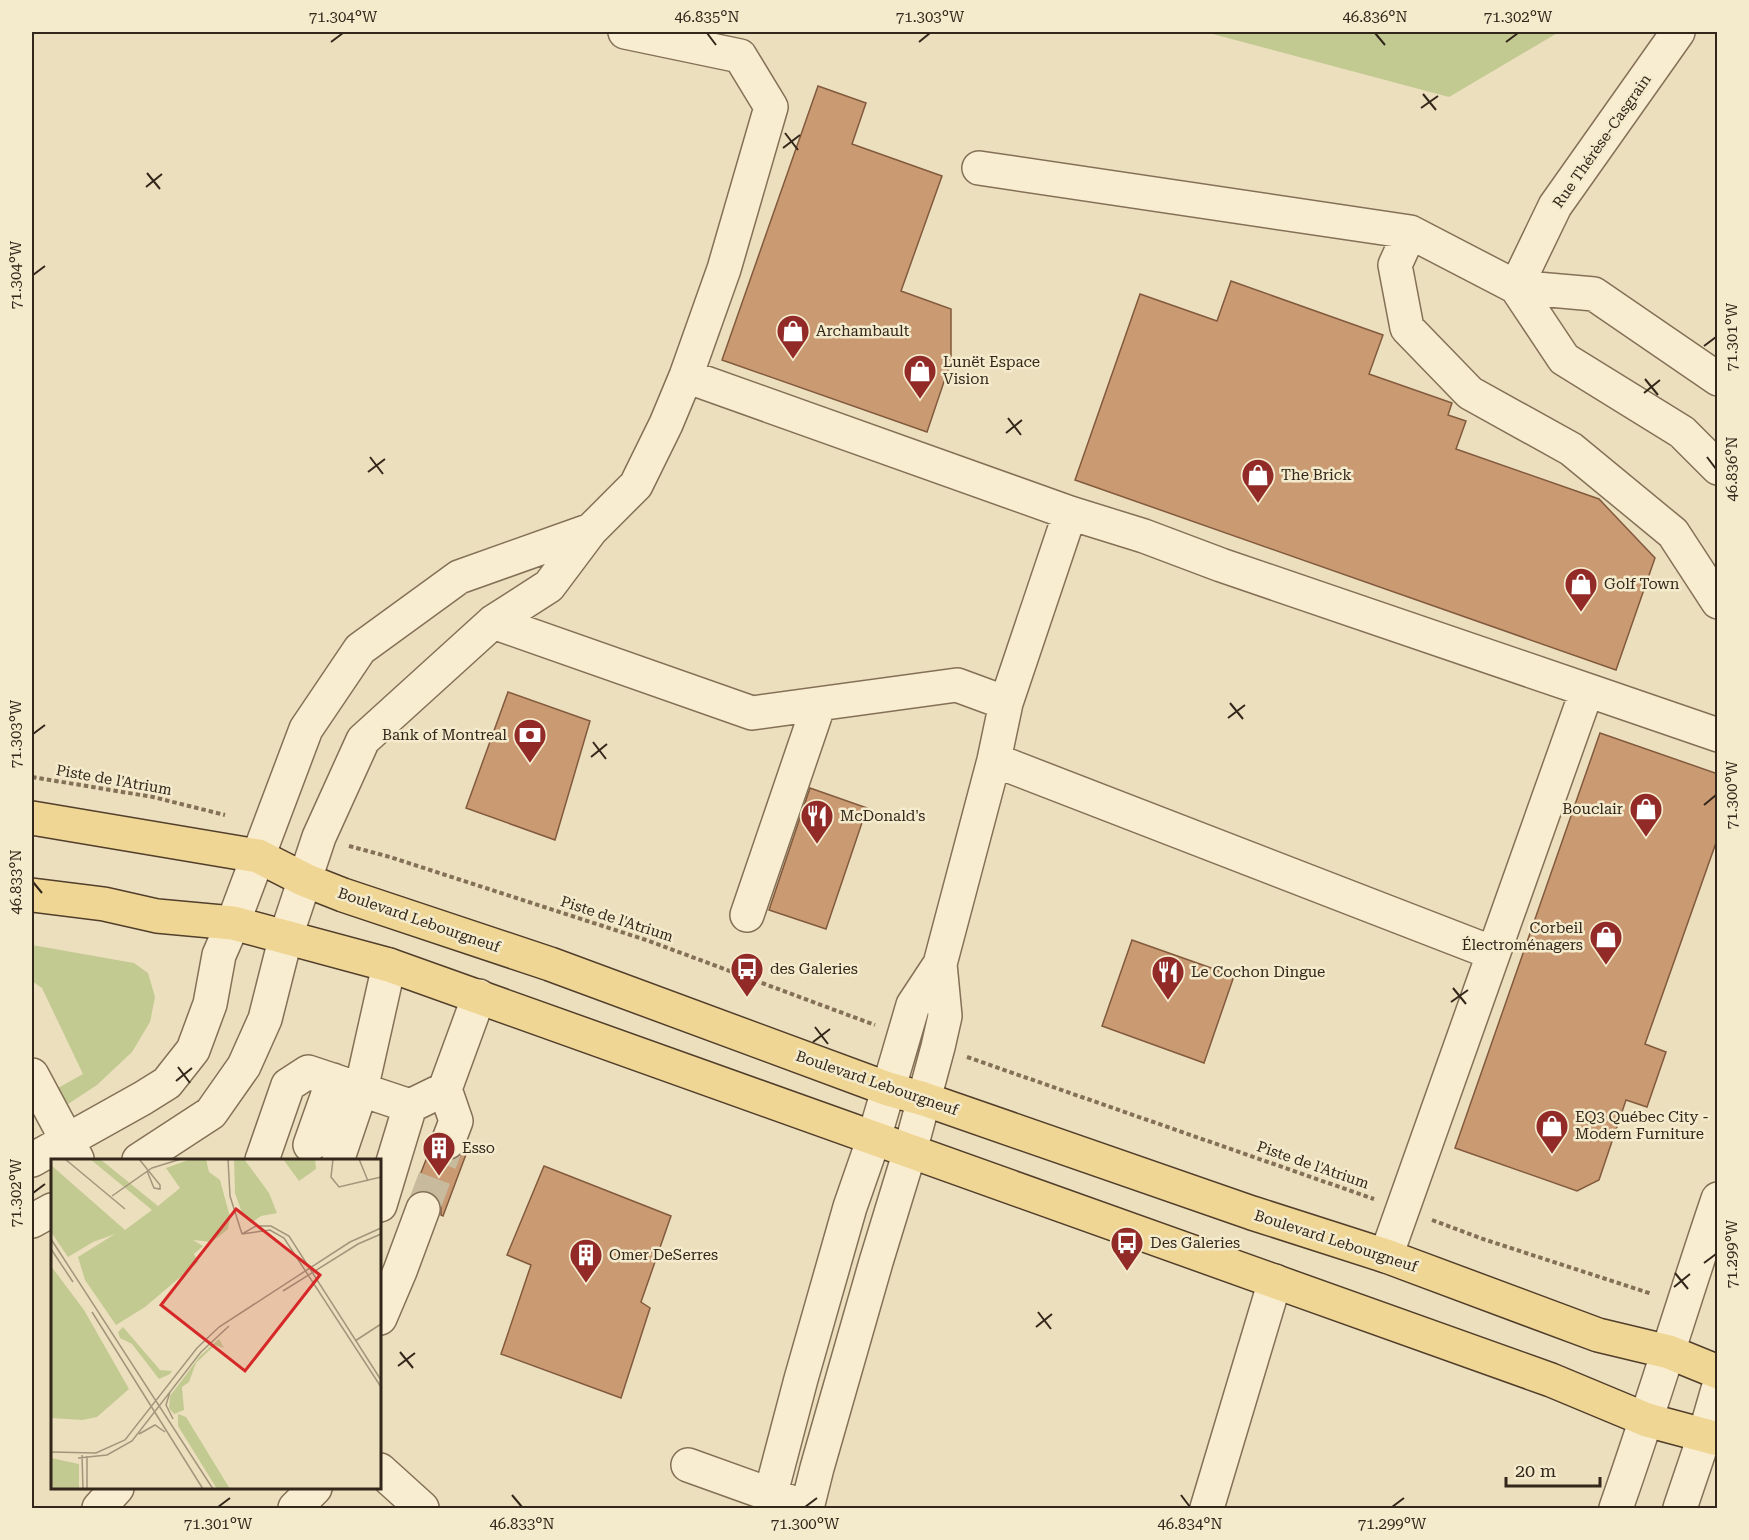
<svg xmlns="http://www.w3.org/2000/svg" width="1749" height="1540" font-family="'Roboto Serif',serif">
	<rect width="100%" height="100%" fill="#ecdfbd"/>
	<!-- green -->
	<path fill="#c2ca92" d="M1205,32H1559L1449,97Z
		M32,945L134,963L148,973L155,997L150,1022L132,1052L97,1085L68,1104L58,1088L83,1074L42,988L32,981Z"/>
	<!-- building -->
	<path fill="#ca9a73" stroke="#825a3d" stroke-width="1.5" d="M818,86L866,103L852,144L942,176L901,291L951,309V361L927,432L722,360Z
		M1231,281L1383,335L1369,374L1452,403L1448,415L1466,421L1456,449L1599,499L1655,558L1616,670L1075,480L1140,294L1217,321Z
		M508,692L590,721L555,840L466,808Z
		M1600,733L1718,774V837L1645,1044L1666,1052L1647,1107L1626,1100L1599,1180L1577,1191L1455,1148Z
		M810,788L867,808L826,929L769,910Z
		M1132,940L1234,976L1204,1063L1102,1026Z
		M431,1147L434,1154L441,1159L450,1161L459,1157L466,1148L468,1149L443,1216L441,1215V1205L437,1197L429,1191L420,1190L413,1193Z
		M544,1166L671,1216L641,1302L650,1308L621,1398L501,1354L531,1265L507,1255Z"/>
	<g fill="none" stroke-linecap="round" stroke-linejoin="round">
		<!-- minor-tunnel -->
		<path stroke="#c7ba9d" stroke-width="33" stroke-dasharray="33 16" stroke-linecap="butt" d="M423,1209L448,1142"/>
		<!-- minor casing -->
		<g stroke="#847057" stroke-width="36">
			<path id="minor" d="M979,168L1410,232L1516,287L1594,294L1718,379
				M1410,232L1395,265L1407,328L1470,393L1571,449L1673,533L1718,602
				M1516,287L1555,206L1678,32
				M1516,287L1564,359L1682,432L1718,468
				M686,376L1070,513L1144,536L1221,565L1587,690L1386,1256
				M493,622L752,713L957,685L1006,703
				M1587,690L1718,735
				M994,760L1493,953
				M747,915L819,704
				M32,1075L77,1159
				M445,1089L456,1121L448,1142
				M310,1145L333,1080
				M339,1155L361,1090L389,965
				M32,1160L143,1098L167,1083L193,1050L210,1004L219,955L233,923L306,729L360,649L459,577L591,530
				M139,1160L211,1113L244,1066L265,1019L286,936L319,837L363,740L493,622L549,586L591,530L636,485L666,424L686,376L724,269L771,107L740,56L625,32
				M262,1160L288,1085L308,1072L410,1106
				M380,1205L410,1106L445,1089L479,996
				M32,1221L52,1210
				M380,1318L400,1271L423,1209
				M688,1465L791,1502
				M380,1470L422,1508
				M99,1508L117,1488
				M295,1508L315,1488
				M767,1508L801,1379L850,1207L874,1138L913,1005L940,964L994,760L1006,703L1070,513
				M807,1508L817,1468L876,1262L910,1151L938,1047L945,1016L940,964
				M1207,1508L1275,1281
				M1616,1508C1652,1406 1683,1302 1718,1199
				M1680,1508L1705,1434L1718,1389"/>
		</g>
		<!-- major casing -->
		<g stroke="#513e2b" stroke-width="36">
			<path id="major" d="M32,818L258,856L305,880L343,895L550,964L888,1089L924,1099L1252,1213L1386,1256L1598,1335L1669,1352L1718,1372
				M32,895L104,904L157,916L233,923L389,965L1551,1380L1647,1420L1718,1439"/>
		</g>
		<!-- path -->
		<path stroke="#847057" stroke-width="4" stroke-dasharray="4.5 3" stroke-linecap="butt" d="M32,777L153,797L225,815
			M349,846L390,857L649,941L875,1025
			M967,1057L1374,1199
			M1432,1220L1483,1239L1652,1294"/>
		<!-- minor -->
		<use href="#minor" stroke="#f8edd0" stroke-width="33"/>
		<!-- major -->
		<use href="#major" stroke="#f0d694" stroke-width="33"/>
	</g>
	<!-- ticks -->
	<path fill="none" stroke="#33271b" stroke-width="2" d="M707,33L716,45M1375,33L1385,45M331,42L343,33M919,42L930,33M1506,42L1518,33M1423,94L1436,110M1421,108L1438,96M785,133L798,150M783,148L800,135M147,173L160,189M146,187L162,174M33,275L45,266M1704,346L1716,337M1645,379L1658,395M1644,393L1660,380M1008,418L1021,435M1006,433L1022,420M370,457L383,474M1707,457L1716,469M368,472L385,459M1230,703L1243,719M1228,718L1245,705M33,734L45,725M593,742L606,759M591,757L607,744M1704,805L1716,795M33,882L42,893M1453,988L1466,1004M1451,1002L1468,990M815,1027L828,1044M813,1042L830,1029M178,1067L190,1083M176,1081L192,1068M33,1193L45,1184M1704,1263L1716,1254M1675,1273L1688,1289M1674,1287L1690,1274M1038,1312L1051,1329M1036,1327L1052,1314M400,1352L413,1368M398,1366L415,1353M512,1495L522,1507M1181,1495L1190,1507M218,1507L230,1498M805,1507L817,1498M1392,1507L1404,1498"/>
	<!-- icons -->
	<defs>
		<g id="shop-pin" transform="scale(1.725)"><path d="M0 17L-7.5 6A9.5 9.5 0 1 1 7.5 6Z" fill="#922a28" stroke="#f4eacc"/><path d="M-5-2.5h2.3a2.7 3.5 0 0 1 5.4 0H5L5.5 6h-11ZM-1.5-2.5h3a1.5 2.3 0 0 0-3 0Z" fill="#fff"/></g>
		<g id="bank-pin" transform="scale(1.725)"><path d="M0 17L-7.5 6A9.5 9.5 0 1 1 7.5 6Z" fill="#922a28" stroke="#f4eacc"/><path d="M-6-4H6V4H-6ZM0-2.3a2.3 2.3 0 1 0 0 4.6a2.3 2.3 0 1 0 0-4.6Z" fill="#fff"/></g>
		<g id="restaurant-pin" transform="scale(1.725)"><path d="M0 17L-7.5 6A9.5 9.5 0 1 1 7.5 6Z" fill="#922a28" stroke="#f4eacc"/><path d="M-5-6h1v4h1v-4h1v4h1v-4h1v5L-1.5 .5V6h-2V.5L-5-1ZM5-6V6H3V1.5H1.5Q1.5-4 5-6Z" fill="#fff"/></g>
		<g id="bus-pin" transform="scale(1.725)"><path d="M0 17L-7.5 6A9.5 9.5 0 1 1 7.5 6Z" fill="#922a28" stroke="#f4eacc"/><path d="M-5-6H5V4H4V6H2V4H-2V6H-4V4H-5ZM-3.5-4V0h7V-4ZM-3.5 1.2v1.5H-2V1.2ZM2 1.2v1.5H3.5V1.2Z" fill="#fff"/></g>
		<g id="building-pin" transform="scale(1.725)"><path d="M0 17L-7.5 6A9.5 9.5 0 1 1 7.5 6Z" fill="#922a28" stroke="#f4eacc"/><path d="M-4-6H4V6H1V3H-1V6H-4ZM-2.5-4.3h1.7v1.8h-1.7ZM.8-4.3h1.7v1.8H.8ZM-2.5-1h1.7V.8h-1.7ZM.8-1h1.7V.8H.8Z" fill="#fff"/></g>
	</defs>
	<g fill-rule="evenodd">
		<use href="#shop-pin" x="793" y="331"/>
		<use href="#shop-pin" x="920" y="371"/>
		<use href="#shop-pin" x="1258" y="475"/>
		<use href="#shop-pin" x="1581" y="584"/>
		<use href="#bank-pin" x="530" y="735"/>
		<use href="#shop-pin" x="1646" y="809"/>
		<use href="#restaurant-pin" x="817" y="816"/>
		<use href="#shop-pin" x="1606" y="937"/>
		<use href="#bus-pin" x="747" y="969"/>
		<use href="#restaurant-pin" x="1168" y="972"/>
		<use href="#shop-pin" x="1552" y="1126"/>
		<use href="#building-pin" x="439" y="1148"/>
		<use href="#bus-pin" x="1127" y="1243"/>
		<use href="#building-pin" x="586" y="1255"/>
	</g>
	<g text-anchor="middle" stroke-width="5" stroke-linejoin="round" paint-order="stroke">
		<!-- street labels -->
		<g font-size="15" fill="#33271b" stroke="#f4eacc">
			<text transform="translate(1602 141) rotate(-55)" y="5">Rue Thérèse-Casgrain</text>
			<text transform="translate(114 780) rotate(10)" y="5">Piste de l'Atrium</text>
			<text transform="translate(617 919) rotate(18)" y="5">Piste de l'Atrium</text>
			<text transform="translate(419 920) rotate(19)" y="5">Boulevard Lebourgneuf</text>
			<text transform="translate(877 1083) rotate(19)" y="5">Boulevard Lebourgneuf</text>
			<text transform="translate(1313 1165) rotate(19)" y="5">Piste de l'Atrium</text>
			<text transform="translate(1336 1241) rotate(18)" y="5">Boulevard Lebourgneuf</text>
		</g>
		<!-- poi labels -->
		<g font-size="15" fill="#33271b" stroke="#f4eacc" text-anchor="start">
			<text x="816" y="336">Archambault</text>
			<text x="943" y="367">Lunët Espace<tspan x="943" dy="17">Vision</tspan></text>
			<text x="1281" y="480">The Brick</text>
			<text x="1604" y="589">Golf Town</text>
			<text x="507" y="740" text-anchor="end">Bank of Montreal</text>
			<text x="1623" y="814" text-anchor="end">Bouclair</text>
			<text x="840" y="821">McDonald's</text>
			<text x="1583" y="933" text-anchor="end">Corbeil<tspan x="1583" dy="17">Électroménagers</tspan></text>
			<text x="770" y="974">des Galeries</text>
			<text x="1191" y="977">Le Cochon Dingue</text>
			<text x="1575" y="1122">EQ3 Québec City -<tspan x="1575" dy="17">Modern Furniture</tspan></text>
			<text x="462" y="1153">Esso</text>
			<text x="1150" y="1248">Des Galeries</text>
			<text x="609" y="1260">Omer DeSerres</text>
		</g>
	</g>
	<!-- overview -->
	<g transform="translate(51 1159)">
		<rect width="330" height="330" fill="#ecdfbd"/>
		<path d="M39,0H49L107,47L129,29L115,9L140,0H155L158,13L169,21L179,58L177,70L161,83L142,81L152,87L143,95L147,103L94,148L65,166L34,121L27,98L64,75L42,83L17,98L0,73V6L74,71L101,51ZM183,0H193L218,34L226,54L210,57L200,64L192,57L184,34ZM232,0H264L265,10L248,22ZM0,107L33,151L78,230L46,258L31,261L0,259ZM72,168L109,211L121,212L119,215L108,220L81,185L69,179L67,173ZM168,180L173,189L164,186L145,204L138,223L131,228L133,251L123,255L118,249L119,237L149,197ZM127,255L135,258L179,330H166L127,267ZM0,299L28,305V330H0Z" fill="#c2ca92"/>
		<path fill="none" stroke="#a2957c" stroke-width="1.5" d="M14,0L74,50M88,0L109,26V30L103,29L96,12M177,0L179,37L191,75M282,0L280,18L288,28L330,18M308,0L317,22M61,37L101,9L130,0M191,75L205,67H220L238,77L330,221M191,75L219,71L233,79L330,228M0,80L162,330M0,90L22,123M232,132L307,85L330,75M41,153L152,330M304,182L330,165M119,233L115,246L122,260M88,275L104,266L114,273M0,293L45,294L74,281L146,189L168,168L299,83L330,69M31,296L32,330M36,297V330M27,299L56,296L81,282L150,193L178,167"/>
		<path fill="#d62828" fill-opacity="0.15" stroke="#d62828" stroke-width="3" d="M185,50L269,116L194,212L110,146Z"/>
		<rect width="330" height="330" fill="none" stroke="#33271b" stroke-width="3"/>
	</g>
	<!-- border -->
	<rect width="1749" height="1540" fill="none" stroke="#f4eacc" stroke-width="66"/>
	<!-- scale -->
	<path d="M1506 1477v9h94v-9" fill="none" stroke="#33271b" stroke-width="3"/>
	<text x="1515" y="1477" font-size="18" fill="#33271b" stroke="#f4eacc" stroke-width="4.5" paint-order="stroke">20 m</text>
	<rect x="33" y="33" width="1683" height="1474" fill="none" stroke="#33271b" stroke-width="2"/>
	<g font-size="15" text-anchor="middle" fill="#33271b">
		<text x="343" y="22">71.304°W</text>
		<text x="707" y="22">46.835°N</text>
		<text x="930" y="22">71.303°W</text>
		<text x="1375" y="22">46.836°N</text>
		<text x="1518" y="22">71.302°W</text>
		<text transform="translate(16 275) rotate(-90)" y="5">71.304°W</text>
		<text transform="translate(1732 337) rotate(-90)" y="5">71.301°W</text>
		<text transform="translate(1732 469) rotate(-90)" y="5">46.836°N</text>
		<text transform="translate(16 734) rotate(-90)" y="5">71.303°W</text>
		<text transform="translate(1732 795) rotate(-90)" y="5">71.300°W</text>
		<text transform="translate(16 882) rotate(-90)" y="5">46.833°N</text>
		<text transform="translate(16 1193) rotate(-90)" y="5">71.302°W</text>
		<text transform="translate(1732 1254) rotate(-90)" y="5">71.299°W</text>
		<text x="218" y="1529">71.301°W</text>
		<text x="522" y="1529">46.833°N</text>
		<text x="805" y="1529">71.300°W</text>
		<text x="1190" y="1529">46.834°N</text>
		<text x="1392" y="1529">71.299°W</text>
	</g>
</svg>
